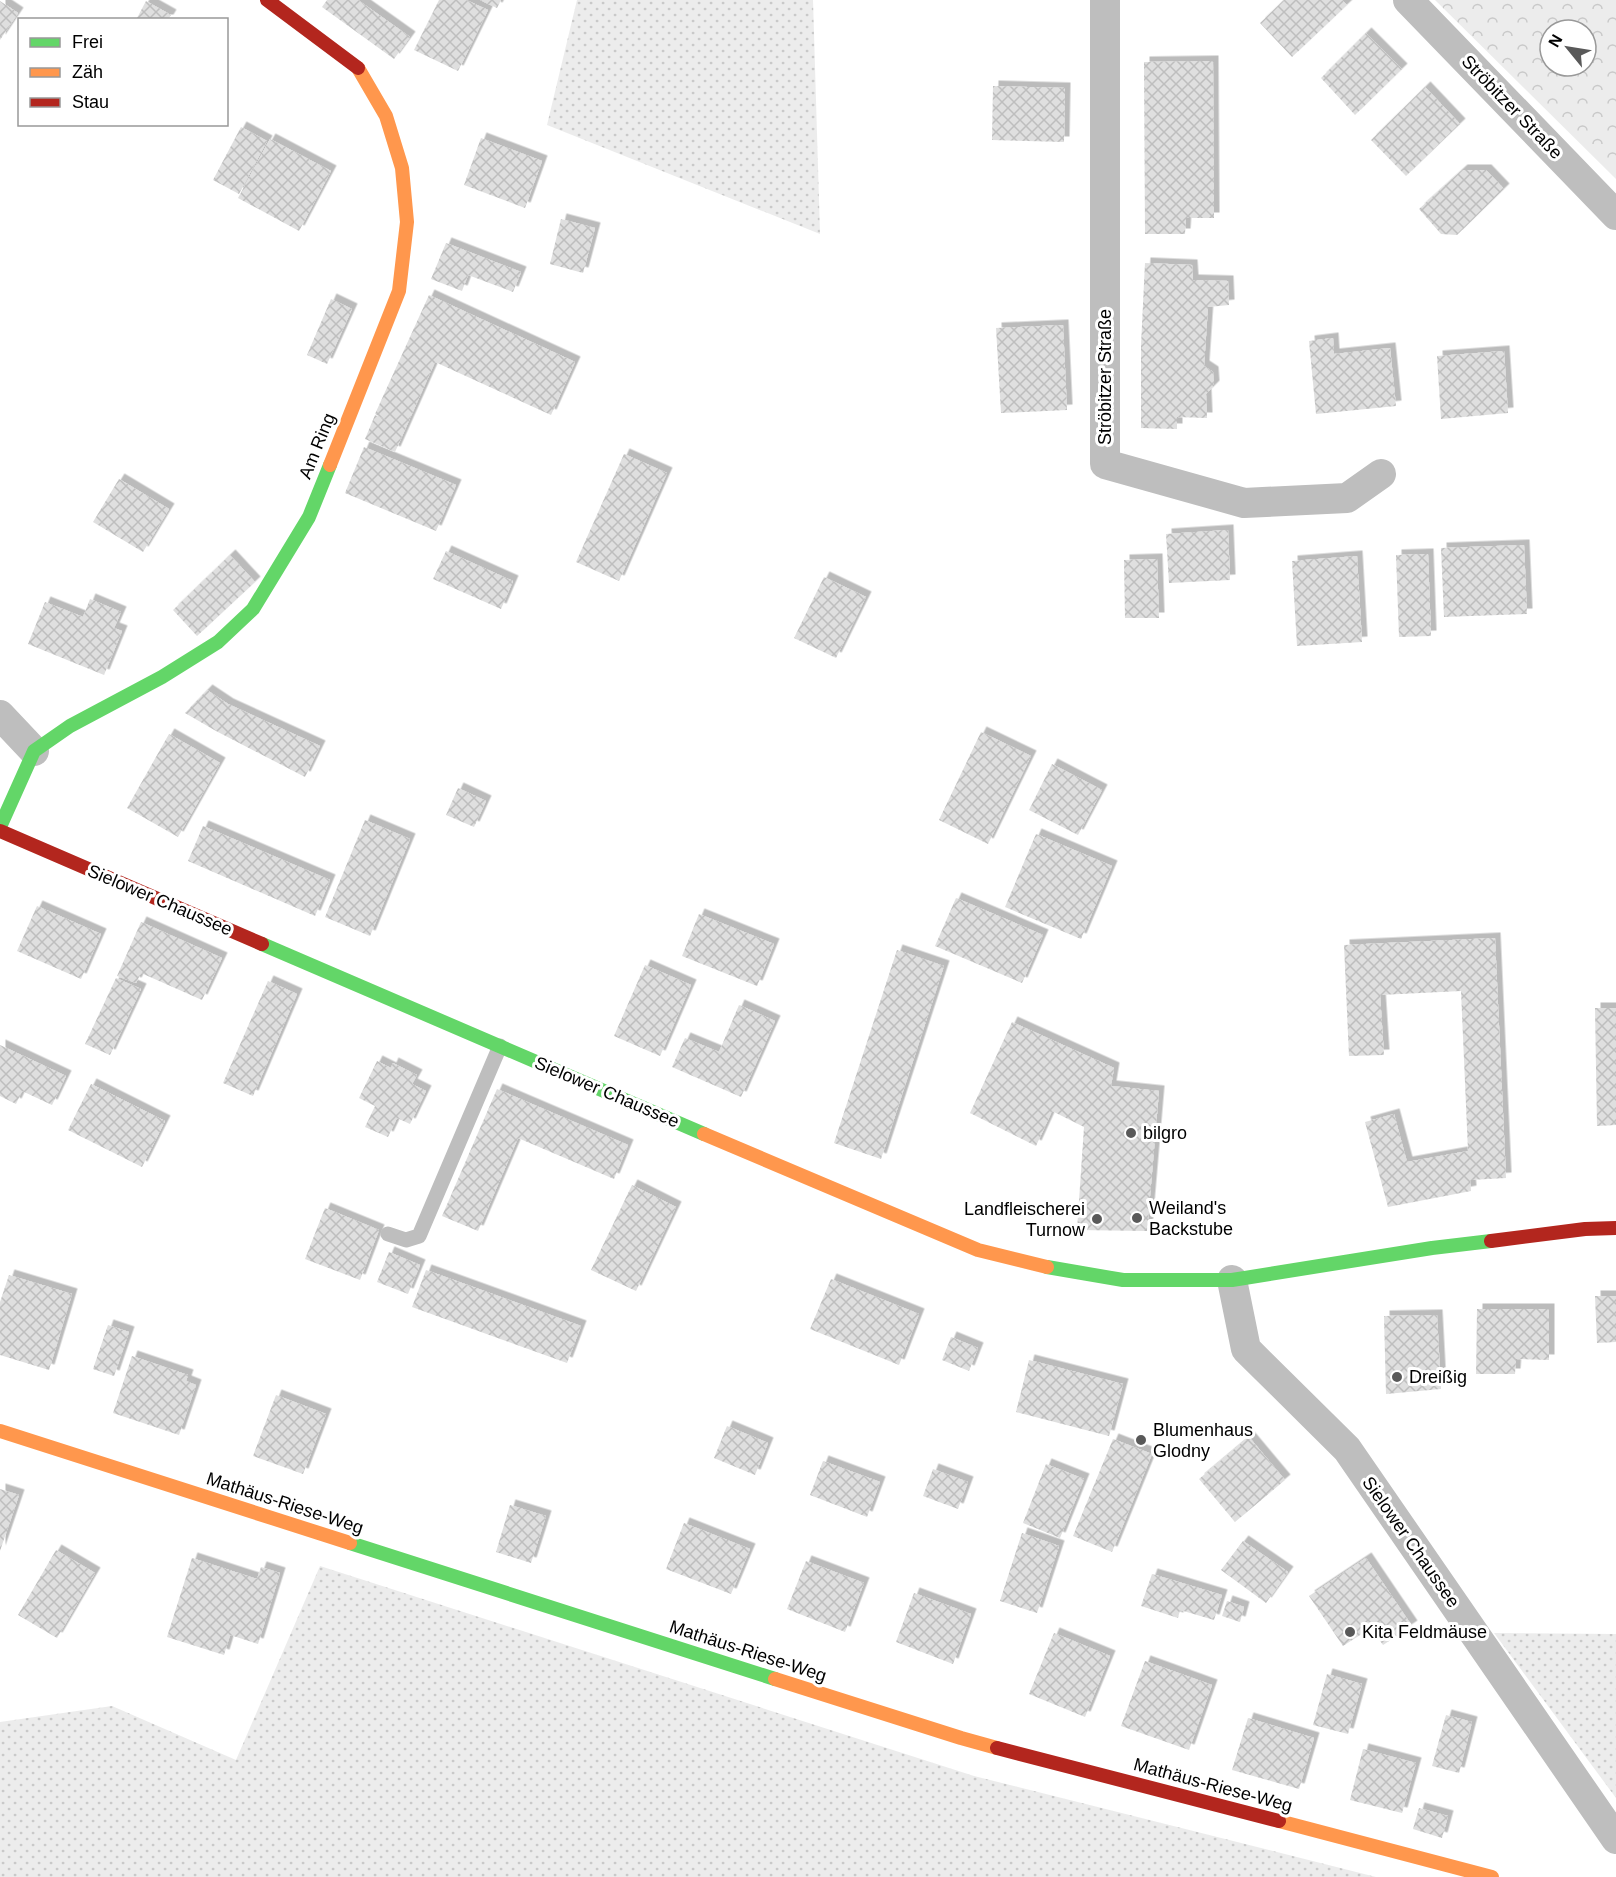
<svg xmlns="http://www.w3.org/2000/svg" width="1616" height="1877" font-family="Helvetica,sans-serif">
	<defs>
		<pattern id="grass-dots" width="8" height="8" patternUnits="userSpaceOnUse" patternTransform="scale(1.5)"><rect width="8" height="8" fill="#ececec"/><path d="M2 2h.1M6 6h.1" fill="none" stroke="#c9c9c9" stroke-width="1.8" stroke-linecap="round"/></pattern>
		<pattern id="forest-crowns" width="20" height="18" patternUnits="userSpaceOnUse" patternTransform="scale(1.5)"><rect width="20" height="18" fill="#ececec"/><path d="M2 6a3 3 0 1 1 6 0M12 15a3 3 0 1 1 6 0" fill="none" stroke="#c9c9c9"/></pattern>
		<pattern id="building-cross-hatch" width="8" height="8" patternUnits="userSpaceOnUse" patternTransform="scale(1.5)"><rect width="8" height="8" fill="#dfdfdf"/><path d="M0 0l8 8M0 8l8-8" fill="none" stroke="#bebebe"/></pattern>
		<filter id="shadow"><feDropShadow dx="5.5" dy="-5.5" stdDeviation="0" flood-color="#0004"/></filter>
	</defs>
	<rect width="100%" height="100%" fill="#fff"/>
	<!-- grass -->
	<path fill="url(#grass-dots)" d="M577,0H813L820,234L547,125Z
		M320,1566L974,1776L1376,1877H0V1722L112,1706L236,1760Z
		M1494,1633L1616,1634V1798Z"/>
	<!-- forest -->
	<path fill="url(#forest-crowns)" fill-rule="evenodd" d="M1435,0H1616V179ZM1550,30H1586V66H1550Z"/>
	<!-- building -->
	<path fill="url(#building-cross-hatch)" filter="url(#shadow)" d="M327,0H358L410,37L394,59L322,7Z
		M439,0H466L488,10L458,71L414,50Z
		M480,0H501L497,8Z
		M1284,0H1342L1347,5L1292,57L1260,23Z
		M0,1L18,13L0,40Z
		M146,1L171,15L168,20H136Z
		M1366,33L1402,69L1355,115L1321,78Z
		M1213,61L1214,218H1186L1185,234H1145L1144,62Z
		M993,86L1065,88L1064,142L992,140Z
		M1425,87L1460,124L1406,176L1371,140Z
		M241,127L267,141L239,194L213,180Z
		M481,138L542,161L525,208L464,185Z
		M270,139L331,171L299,231L238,198Z
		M1462,170H1486L1504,189L1457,235L1441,234L1419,209Z
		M561,219L595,228L583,273L550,264Z
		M446,243L521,272L513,292L468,275L462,291L431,279Z
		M1145,263L1192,265L1193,280L1228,281L1229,305L1208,307L1204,366L1213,372L1214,386L1206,394L1207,418L1177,417V429L1141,428V345Z
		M429,295L575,362L551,415L435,362L395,452L365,439L375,415L392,423L375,414Z
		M331,299L352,309L327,364L307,355Z
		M1063,325L1067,410L1001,413L996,328Z
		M1333,338L1334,354L1390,348L1396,406L1316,414L1309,341Z
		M1504,351L1508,413L1441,419L1437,356Z
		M364,447L456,485L436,531L345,493Z
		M624,454L667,473L619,581L576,562Z
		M119,479L169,509L143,552L93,522Z
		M1228,530L1230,580L1169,583L1166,534Z
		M1524,545L1527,614L1444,617L1441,548Z
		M446,551L513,581L501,609L433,579Z
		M1428,554L1431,636L1399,637L1396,555Z
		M230,555L255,582L197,636L173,610Z
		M1357,556L1362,642L1297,646L1292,561Z
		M1157,559L1159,618H1125L1124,560Z
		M824,577L866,597L836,658L794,638Z
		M90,599L121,612L114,628L122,631L104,675L28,644L45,602L83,617Z
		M207,690L228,704L320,746L305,777L216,731L185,713Z
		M981,732L1031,756L988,844L939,820Z
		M169,734L220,763L178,837L127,808Z
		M1052,764L1102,790L1078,835L1029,810Z
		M458,788L486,801L474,827L446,815Z
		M365,820L410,839L370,936L325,917Z
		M203,826L330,880L315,916L188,861Z
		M1036,834L1112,866L1081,939L1005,907Z
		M956,898L1043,935L1022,983L935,946Z
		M37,906L101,934L81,979L17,951Z
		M699,914L774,944L757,986L682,956Z
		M141,922L222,958L202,1000L141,973L136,983L117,976Z
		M1495,938L1506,1178L1470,1180L1471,1191L1388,1207L1365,1122L1394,1114L1407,1162L1468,1151L1461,991L1380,995L1384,1055L1349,1056L1344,945Z
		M897,950L944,966L881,1159L834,1143Z
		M645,965L691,985L660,1056L614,1036Z
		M116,978L141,989L110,1055L85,1044Z
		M268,981L297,994L253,1096L223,1083Z
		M739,1005L775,1021L741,1097L672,1067L685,1038L719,1052Z
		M1595,1008H1616V1125L1597,1126Z
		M1012,1022L1114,1068L1111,1086L1159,1091L1147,1231L1077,1230L1084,1127L1052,1111L1036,1146L970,1113Z
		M0,1045L66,1076L52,1105L22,1091L16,1104L0,1096Z
		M377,1061L391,1068L393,1063L417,1075L412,1084L426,1091L410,1124L397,1118L388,1137L365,1127L375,1106L359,1098Z
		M91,1084L165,1121L142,1167L68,1130Z
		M497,1089L628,1145L614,1179L518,1138L478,1231L442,1216Z
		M632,1185L676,1207L636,1291L591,1270Z
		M325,1208L379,1230L360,1280L305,1259Z
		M389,1252L420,1265L408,1294L377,1282Z
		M426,1270L581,1326L567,1363L412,1307Z
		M9,1275L72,1294L49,1370L0,1355V1302Z
		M831,1279L919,1314L899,1365L810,1329Z
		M1595,1296H1616V1342L1597,1343Z
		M1477,1309H1549V1360L1516,1359L1515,1374H1476Z
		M1437,1315L1441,1389L1386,1394L1384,1316Z
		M108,1325L129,1332L114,1376L93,1369Z
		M951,1337L978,1348L969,1371L942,1360Z
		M132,1356L188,1375L186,1381L196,1385L179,1435L113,1413Z
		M1029,1360L1123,1384L1109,1436L1016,1412Z
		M276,1395L326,1414L303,1474L253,1456Z
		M727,1426L768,1443L755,1475L714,1458Z
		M1249,1437L1285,1480L1235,1522L1199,1479Z
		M1113,1439L1152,1454L1112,1552L1073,1536Z
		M823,1461L880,1482L867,1517L810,1495Z
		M1046,1464L1084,1479L1060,1538L1023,1523Z
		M933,1469L968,1482L958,1509L923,1496Z
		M0,1489L19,1495L0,1551Z
		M510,1505L546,1516L531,1563L496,1552Z
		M684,1523L750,1549L731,1594L666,1569Z
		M1022,1533L1059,1546L1037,1613L1000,1601Z
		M1243,1541L1288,1572L1266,1603L1221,1570Z
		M56,1550L95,1573L57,1638L18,1615Z
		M192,1558L257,1579L261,1567L280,1573L258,1644L230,1635L224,1655L167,1637Z
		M1366,1558L1412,1626L1383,1645L1371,1628L1343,1646L1309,1596Z
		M806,1561L864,1583L845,1632L787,1609Z
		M1152,1574L1222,1595L1214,1620L1180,1610L1178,1618L1141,1606Z
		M914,1593L971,1614L953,1664L896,1642Z
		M1227,1601L1244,1607L1240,1622L1222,1616Z
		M1054,1633L1110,1656L1085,1717L1029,1694Z
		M1145,1661L1212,1685L1189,1750L1121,1726Z
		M1327,1674L1362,1684L1348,1734L1313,1725Z
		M1446,1715L1472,1722L1459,1773L1432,1766Z
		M1248,1718L1314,1738L1299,1789L1232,1770Z
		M1363,1749L1416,1763L1402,1813L1350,1800Z
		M1419,1808L1448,1816L1442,1838L1413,1829Z"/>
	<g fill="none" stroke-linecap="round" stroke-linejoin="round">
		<!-- lane -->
		<path stroke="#bebebe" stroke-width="15" d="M388,1234L406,1240L419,1236L500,1046"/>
		<!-- street -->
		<path stroke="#bebebe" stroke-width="30" d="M1105,0V464L1244,503L1347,498L1381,474
			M1408,0L1616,215
			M0,715L34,751
			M1232,1280L1246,1349L1347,1449L1616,1839"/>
		<!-- fast -->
		<path stroke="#63d668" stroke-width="14" d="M0,827L34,751L70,726L162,677L218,642L253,609L309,517L330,465
			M262,944L704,1134
			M1047,1267L1123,1280H1232L1432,1248L1491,1241
			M350,1543L775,1679"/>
		<!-- slow -->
		<path stroke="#ff974d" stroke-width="14" d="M330,465L399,291L407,222L402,168L386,116L358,68
			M704,1134L978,1250L1047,1267
			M0,1431L350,1543
			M775,1679L961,1738L997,1748
			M1279,1821L1492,1877"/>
		<!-- jam -->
		<path stroke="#b3261e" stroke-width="14" d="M267,0L358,68
			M0,831L262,944
			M1491,1241L1585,1229L1616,1228
			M997,1748L1279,1821"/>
	</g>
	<!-- markers -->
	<g fill="#595959" stroke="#fff" stroke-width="2">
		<circle cx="1131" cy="1133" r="6"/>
		<circle cx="1137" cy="1218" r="6"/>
		<circle cx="1097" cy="1219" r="6"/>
		<circle cx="1397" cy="1377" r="6"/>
		<circle cx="1141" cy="1440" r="6"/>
		<circle cx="1350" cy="1632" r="6"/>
	</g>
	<g text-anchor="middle" stroke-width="6" stroke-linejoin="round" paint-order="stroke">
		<!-- street labels -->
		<g font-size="18" fill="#000" stroke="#fff">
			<text transform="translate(1512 107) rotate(46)" y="6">Ströbitzer Straße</text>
			<text transform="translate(1105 377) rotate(-90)" y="6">Ströbitzer Straße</text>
			<text transform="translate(317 446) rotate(-68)" y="6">Am Ring</text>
			<text transform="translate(160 900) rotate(23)" y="6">Sielower Chaussee</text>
			<text transform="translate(607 1092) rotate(23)" y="6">Sielower Chaussee</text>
			<text transform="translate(285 1503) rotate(18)" y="6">Mathäus-Riese-Weg</text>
			<text transform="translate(1411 1542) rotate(55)" y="6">Sielower Chaussee</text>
			<text transform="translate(748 1651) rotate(18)" y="6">Mathäus-Riese-Weg</text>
			<text transform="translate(1213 1785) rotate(15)" y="6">Mathäus-Riese-Weg</text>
		</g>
		<!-- poi labels -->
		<g font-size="18" fill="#000" stroke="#fff" text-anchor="start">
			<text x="1143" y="1139">bilgro</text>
			<text x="1149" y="1214">Weiland's<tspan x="1149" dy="21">Backstube</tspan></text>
			<text x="1085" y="1215" text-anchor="end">Landfleischerei<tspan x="1085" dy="21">Turnow</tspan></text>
			<text x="1409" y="1383">Dreißig</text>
			<text x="1153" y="1436">Blumenhaus<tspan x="1153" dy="21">Glodny</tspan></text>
			<text x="1362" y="1638">Kita Feldmäuse</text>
		</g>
	</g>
	<!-- legend -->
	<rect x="18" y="18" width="210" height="108" fill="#ffffff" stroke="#999999" stroke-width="1.5"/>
	<rect x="30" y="38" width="30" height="9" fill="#63d668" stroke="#999999" stroke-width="1.5"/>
	<text x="72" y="48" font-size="18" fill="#000000">Frei</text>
	<rect x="30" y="68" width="30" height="9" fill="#ff974d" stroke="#999999" stroke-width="1.5"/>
	<text x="72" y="78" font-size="18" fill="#000000">Zäh</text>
	<rect x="30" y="98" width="30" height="9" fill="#b3261e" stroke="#999999" stroke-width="1.5"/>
	<text x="72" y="108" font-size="18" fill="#000000">Stau</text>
	<!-- north arrow -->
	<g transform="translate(1568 48) rotate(300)"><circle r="28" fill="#ffffff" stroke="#999999" stroke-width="1.5"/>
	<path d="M0-4.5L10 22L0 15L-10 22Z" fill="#595959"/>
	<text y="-9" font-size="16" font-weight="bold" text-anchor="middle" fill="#000000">N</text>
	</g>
</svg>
